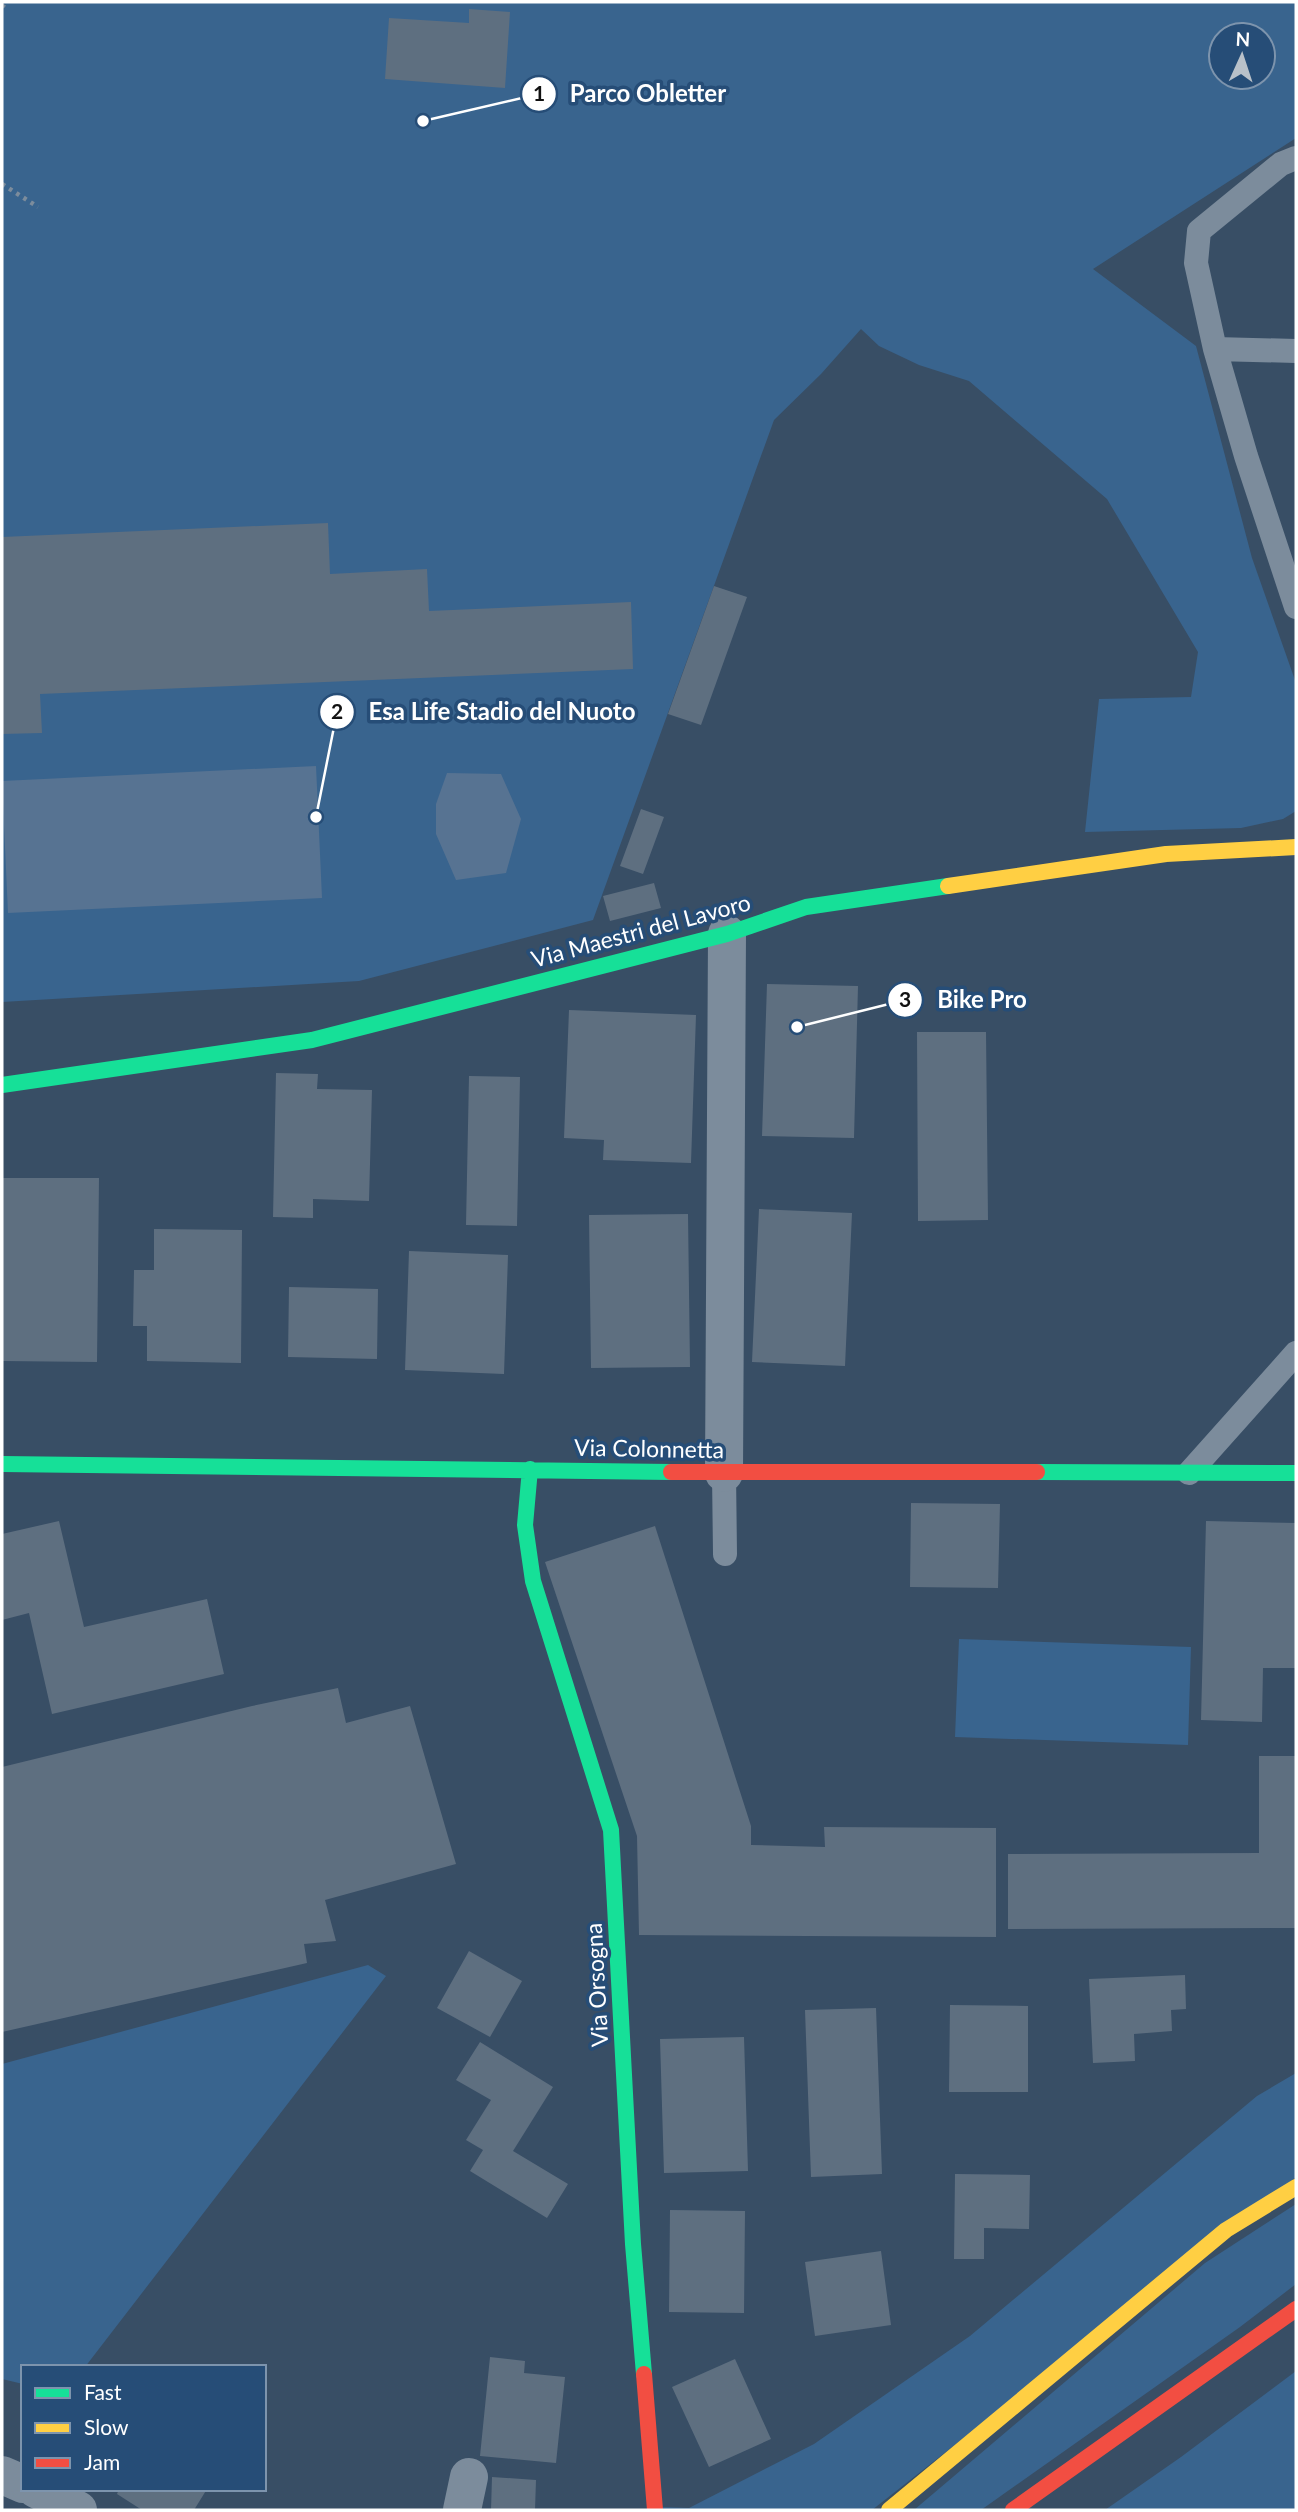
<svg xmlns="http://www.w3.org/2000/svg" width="1298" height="2512" font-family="Lato,sans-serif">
	<rect width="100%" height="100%" fill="#384e65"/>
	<!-- green -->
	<path fill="#39648e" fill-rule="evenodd" d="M2,2H1296V138L1093,269L1196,346L1252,558L1296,683V811L1283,819L1241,828L1085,832L1099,699L1191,697L1198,652L1107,499L969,381L919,365L879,346L861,329L821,374L774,420L593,920L359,981L2,1002ZM1221,35H1263V77H1221Z
		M959,1639L1191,1647L1188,1745L955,1737Z
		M368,1965L386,1976L85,2367H23V2384L2,2379V2064Z
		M1296,2073V2177L872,2510H649L659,2507L689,2508L814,2444L970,2336L1257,2096Z
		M1296,2204V2284L1240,2327L981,2510H914L1205,2263Z
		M1296,2371V2510H1105L1181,2457Z"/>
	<!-- water -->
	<path fill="#577392" d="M316,766L322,898L8,913L2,781Z
		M447,773L501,774L521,819L506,873L456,880L436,834V804Z"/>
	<!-- building -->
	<path fill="#5e6f80" d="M469,9L510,12L505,88L385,79L389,18L469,23Z
		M328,523L330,574L427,569L429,611L631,602L633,669L40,694L42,733L2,734V537Z
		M714,586L747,597L701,725L668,714Z
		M641,809L664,817L643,874L620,866Z
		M654,883L661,908L610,921L603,896Z
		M767,984L858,986L854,1138L762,1136Z
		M569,1010L696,1015L691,1163L603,1160L604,1140L564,1138Z
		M917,1032H986L988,1220L918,1221Z
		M276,1073L318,1074L317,1089L372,1090L369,1201L313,1199V1218L273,1217Z
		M469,1076L520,1077L517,1226L466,1225Z
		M2,1178H99L97,1362L2,1361Z
		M759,1209L852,1213L845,1366L752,1362Z
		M688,1214L690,1367L591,1368L589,1215Z
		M154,1229L242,1230L241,1363L147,1361V1326H133L134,1270H154Z
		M409,1251L508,1255L504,1374L405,1370Z
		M289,1287L378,1289L377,1359L288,1357Z
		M911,1503L1000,1504L998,1588L910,1587Z
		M59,1521L84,1627L207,1599L224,1674L52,1714L29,1613L2,1620V1534Z
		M1206,1521L1296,1523V1668H1263L1262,1722L1201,1720Z
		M655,1526L751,1826V1845L825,1847L824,1827L996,1828V1937L639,1935L637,1836L545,1562Z
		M338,1688L346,1723L410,1706L456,1864L325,1900L336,1941L304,1944L307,1963L2,2032V1767L252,1706Z
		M1259,1756H1296V1928L1008,1929V1854L1259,1853Z
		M469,1951L522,1981L490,2037L437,2008Z
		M1185,1975L1186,2009L1171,2010L1172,2031L1134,2034L1135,2061L1093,2063L1089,1979Z
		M950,2005L1028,2006V2092H949Z
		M876,2008L882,2174L811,2177L805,2010Z
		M744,2037L748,2171L664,2173L660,2039Z
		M480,2042L553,2087L513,2151L568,2184L547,2218L470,2171L483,2150L466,2140L491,2100L456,2080Z
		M955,2174L1030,2175L1029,2229L984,2228V2259H954Z
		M670,2210L745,2211L744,2313L669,2312Z
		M881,2251L891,2325L815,2336L805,2262Z
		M490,2357L525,2361L524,2373L565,2377L556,2463L480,2456Z
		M735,2359L771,2439L709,2467L672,2387Z
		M492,2477L536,2480L535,2510H491Z
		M119,2489H207L194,2510H142L117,2494Z"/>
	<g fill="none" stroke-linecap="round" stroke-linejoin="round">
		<!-- path -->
		<path stroke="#7c8c9c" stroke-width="4.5" stroke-dasharray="3.5 5" stroke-linecap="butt" d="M2,7L6,2
			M2,184L38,207"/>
		<!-- lane -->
		<path stroke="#7c8c9c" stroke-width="24" d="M1296,158L1281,164L1199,231L1196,263L1215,349L1246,456L1296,607
			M1215,349L1296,351
			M724,1473L725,1554
			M1189,1473L1296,1353"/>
		<!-- street -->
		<path stroke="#7c8c9c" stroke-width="38" d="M724,1473L727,934
			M2,2475L23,2484
			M36,2489L78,2510
			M462,2510L469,2477"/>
		<!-- fast -->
		<path stroke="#16e098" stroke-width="16" d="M2,1085L312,1040L727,934L806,907L948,886
			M2,1464L671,1472
			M530,1469L525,1525L533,1581L611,1830L633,2244L644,2374
			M1037,1472L1296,1473"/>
		<!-- slow -->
		<path stroke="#ffcf43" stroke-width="16" d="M948,886L1166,854L1296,847
			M889,2510L1226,2230L1296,2187"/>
		<!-- jam -->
		<path stroke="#f24e42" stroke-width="16" d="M671,1472H1037
			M644,2374L655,2510
			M1013,2510L1296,2309"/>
	</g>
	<g text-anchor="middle" stroke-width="7" stroke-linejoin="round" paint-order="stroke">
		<!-- street labels -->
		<g font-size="23" fill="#fff" stroke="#264d77">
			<text transform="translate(641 931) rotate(-15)" y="8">Via Maestri del Lavoro</text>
			<text transform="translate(649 1449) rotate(1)" y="8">Via Colonnetta</text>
			<text transform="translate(597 1985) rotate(-93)" y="8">Via Orsogna</text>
		</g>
	</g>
	<!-- callouts -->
	<path fill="none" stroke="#fff" stroke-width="2.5" d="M423 121L539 94M316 817L337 712M797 1027L905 1000"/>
	<g fill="#fff" stroke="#264d77" stroke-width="2.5">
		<circle cx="423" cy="121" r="7"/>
		<circle cx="316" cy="817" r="7"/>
		<circle cx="797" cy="1027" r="7"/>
		<circle cx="539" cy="94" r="18"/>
		<circle cx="337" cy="712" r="18"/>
		<circle cx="905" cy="1000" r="18"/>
	</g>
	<g font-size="21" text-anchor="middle" font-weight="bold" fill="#111">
		<text x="539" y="101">1</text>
		<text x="337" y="719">2</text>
		<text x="905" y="1007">3</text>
	</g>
	<g font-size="24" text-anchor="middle" font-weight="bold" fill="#fff" stroke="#264d77" stroke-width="7" stroke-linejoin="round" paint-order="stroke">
		<text x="648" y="102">Parco Obletter</text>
		<text x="502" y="720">Esa Life Stadio del Nuoto</text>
		<text x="982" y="1008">Bike Pro</text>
	</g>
	<!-- border -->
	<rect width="1298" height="2512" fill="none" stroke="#ffffff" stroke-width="7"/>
	<!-- legend -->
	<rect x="21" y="2365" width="245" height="126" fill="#264d77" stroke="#7d94ad" stroke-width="2"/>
	<rect x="35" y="2388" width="35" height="10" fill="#16e098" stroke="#7d94ad" stroke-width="2"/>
	<text x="84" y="2400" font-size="21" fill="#ffffff">Fast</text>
	<rect x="35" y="2423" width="35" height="10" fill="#ffcf43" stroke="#7d94ad" stroke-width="2"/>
	<text x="84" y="2435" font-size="21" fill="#ffffff">Slow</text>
	<rect x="35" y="2458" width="35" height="10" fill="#f24e42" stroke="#7d94ad" stroke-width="2"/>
	<text x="84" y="2470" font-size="21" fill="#ffffff">Jam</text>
	<!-- north arrow -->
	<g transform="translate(1242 56) rotate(3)"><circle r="33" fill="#264d77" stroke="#7d94ad" stroke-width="2"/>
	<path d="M0-5L12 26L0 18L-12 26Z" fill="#b9c1c9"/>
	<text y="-10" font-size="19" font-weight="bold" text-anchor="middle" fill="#ffffff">N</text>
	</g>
</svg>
